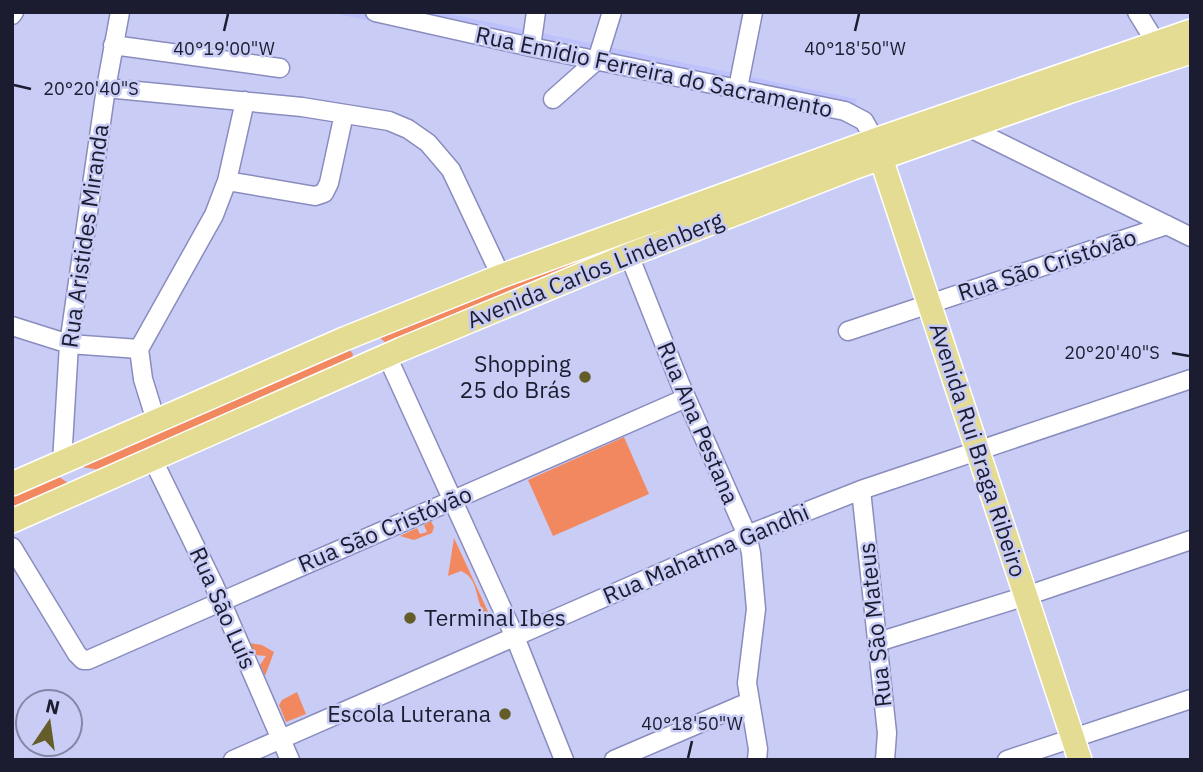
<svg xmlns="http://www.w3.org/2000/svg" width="1203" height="772" font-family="'IBM Plex Sans',sans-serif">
	<rect width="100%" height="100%" fill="#c9cdf6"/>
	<!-- built -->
	<path fill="#bec2fc" d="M328,12H441L857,99L851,122Z"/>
	<!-- green -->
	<path fill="#f28860" d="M715,205L387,344L376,334Z
		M348,348L353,354L352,359L99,470L77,466Z
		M624,437L649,494L553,536L528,480Z
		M57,475L69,484L12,507V494Z
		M431,521L434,527L432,533L414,540L400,536L417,528L420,534L427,532L424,525Z
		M454,538L491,618C472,609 483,580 461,571L448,576Z
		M250,643L262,645L274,652L265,676L260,665L266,656L255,655Z
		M297,692L306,714L286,722L279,705L282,700Z"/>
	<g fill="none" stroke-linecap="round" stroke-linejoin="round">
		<!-- minor casing -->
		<g stroke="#898cbd" stroke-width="21">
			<path id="minor" d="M375,12L531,47L845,111L864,121L875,140
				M1137,12L1156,43
				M12,15L14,12
				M113,45L280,68
				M531,47L536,12
				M106,88L302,107L389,121L408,129L428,143L451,170L501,276
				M738,88L753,12
				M553,99L597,60L612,12
				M970,128L1191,237
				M227,181L315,196L324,193L329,183L344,114
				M629,255L681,386L747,535L751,553L756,609L747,683L758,749L757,760
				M12,326L69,344L139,349
				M848,331L1167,225
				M387,356L515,637L564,760
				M156,421L143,379L139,349L214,215L227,181L245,101
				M152,458L214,585L290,760
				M62,462L69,344L106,88L120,12
				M861,490L887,733L885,760
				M12,547L77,654L83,660H88L686,398
				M878,642L1026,596L1191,540
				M233,760L747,535L861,490L1191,379
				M614,760L749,702
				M1007,760L1191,699"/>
		</g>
		<!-- major casing -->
		<g stroke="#fff" stroke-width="26">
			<path id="major" d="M877,146L1080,760
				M12,484L344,339L501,276L875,140L1191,31
				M12,521L402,349L629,255L853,168L1068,92L1191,52"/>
		</g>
		<!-- minor -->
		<use href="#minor" stroke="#fff" stroke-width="18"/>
		<!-- major -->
		<use href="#major" stroke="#e5dc94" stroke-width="23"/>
	</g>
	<!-- ticks -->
	<path fill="none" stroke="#1b1c2f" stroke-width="2.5" d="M224,31L228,14M855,31L859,14M14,85L31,89M1172,353L1189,356M688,758L692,741"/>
	<!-- markers -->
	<g fill="#645d2a" stroke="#c9cdf6" stroke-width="2.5">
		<circle cx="585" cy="377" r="7"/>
		<circle cx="410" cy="618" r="7"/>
		<circle cx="505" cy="714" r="7"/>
	</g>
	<g text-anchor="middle" stroke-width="5" stroke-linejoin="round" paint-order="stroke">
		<!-- street labels -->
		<g font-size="23" fill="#1b1c2f" stroke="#c9cdf6">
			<text transform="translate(654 72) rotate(12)" y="8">Rua Emídio Ferreira do Sacramento</text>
			<text transform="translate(85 236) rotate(-82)" y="8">Rua Aristides Miranda</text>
			<text transform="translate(1047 265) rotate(-18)" y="8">Rua São Cristóvão</text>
			<text transform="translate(595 270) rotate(-22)" y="8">Avenida Carlos Lindenberg</text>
			<text transform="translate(698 423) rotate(67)" y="8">Rua Ana Pestana</text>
			<text transform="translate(978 450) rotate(72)" y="8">Avenida Rui Braga Ribeiro</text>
			<text transform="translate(385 529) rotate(-23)" y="8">Rua São Cristóvão</text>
			<text transform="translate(706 554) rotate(-23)" y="8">Rua Mahatma Gandhi</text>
			<text transform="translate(223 608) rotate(66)" y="8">Rua São Luís</text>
			<text transform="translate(875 625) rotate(-96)" y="8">Rua São Mateus</text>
		</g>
		<!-- poi labels -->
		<g font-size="23" fill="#1b1c2f" stroke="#c9cdf6" text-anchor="end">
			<text x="571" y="372">Shopping<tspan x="571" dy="26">25 do Brás</tspan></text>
			<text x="424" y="626" text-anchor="start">Terminal Ibes</text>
			<text x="491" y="722">Escola Luterana</text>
		</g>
	</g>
	<g font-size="18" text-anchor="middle" fill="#1b1c2f" stroke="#c9cdf6" stroke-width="5" stroke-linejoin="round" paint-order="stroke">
		<text x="224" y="55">40°19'00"W</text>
		<text x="855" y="55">40°18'50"W</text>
		<text x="91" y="95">20°20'40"S</text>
		<text x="1112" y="359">20°20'40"S</text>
		<text x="692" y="730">40°18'50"W</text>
	</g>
	<!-- border -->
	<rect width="1203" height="772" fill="none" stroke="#1b1c2f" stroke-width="28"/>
	<!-- north arrow -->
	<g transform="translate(49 723) rotate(13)"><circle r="33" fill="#c9cdf6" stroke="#8386a6" stroke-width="2"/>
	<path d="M0-5L12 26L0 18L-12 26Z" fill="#645d2a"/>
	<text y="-10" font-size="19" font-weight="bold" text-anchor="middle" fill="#1b1c2f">N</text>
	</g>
</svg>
